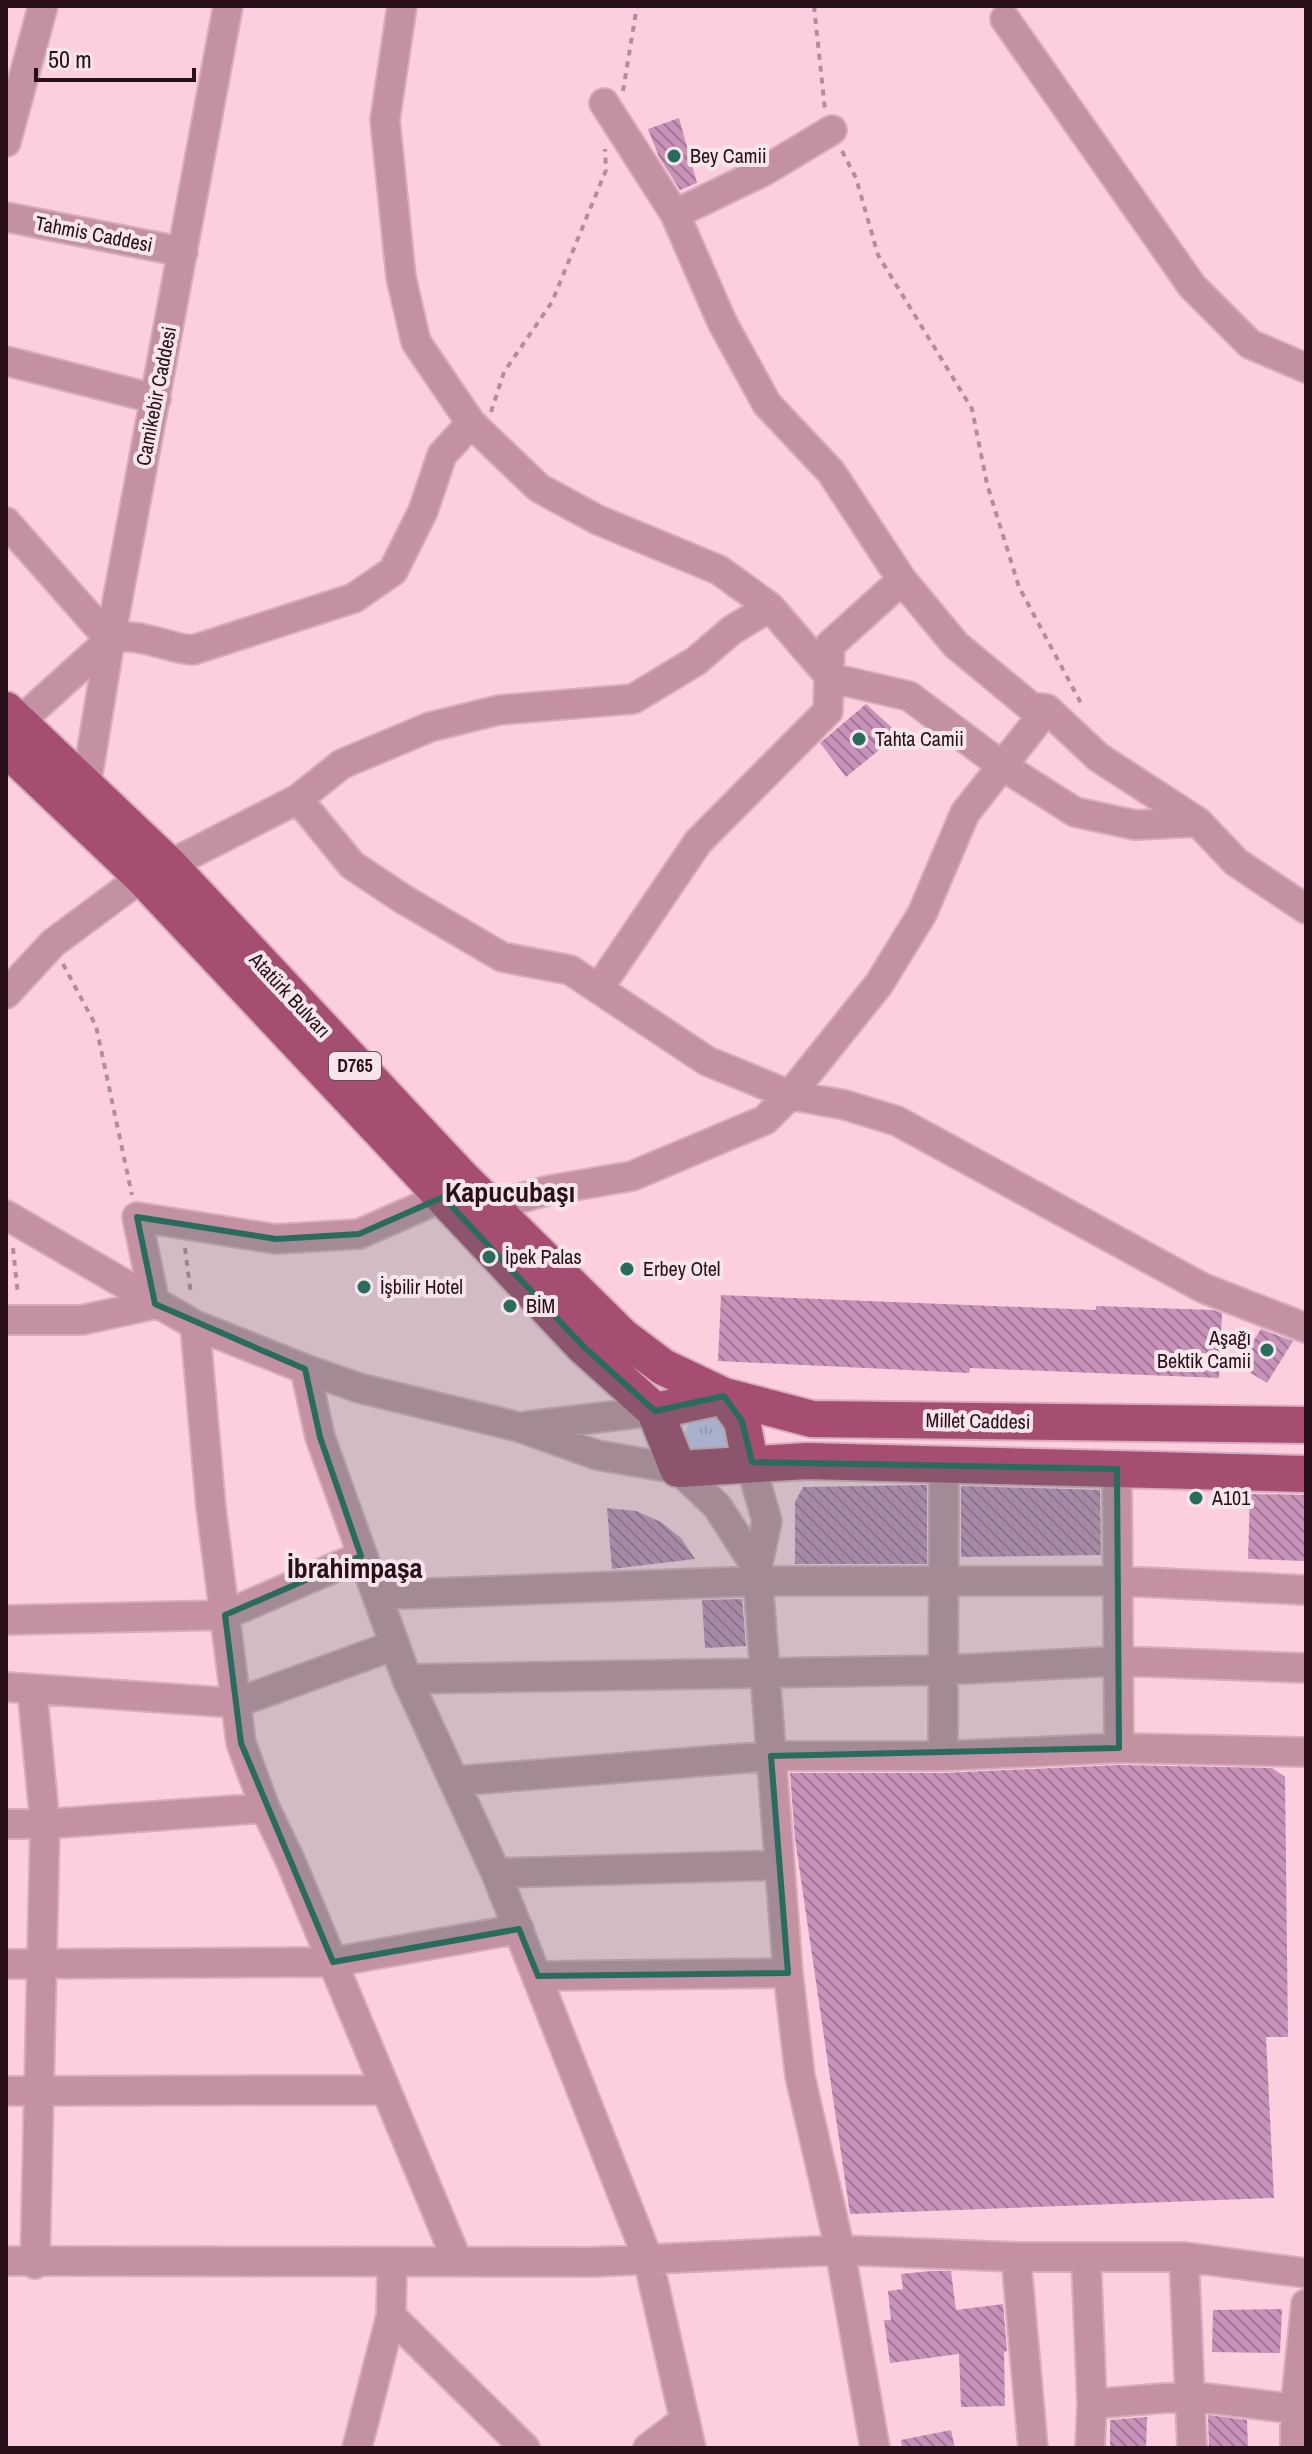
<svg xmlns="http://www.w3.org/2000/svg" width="1312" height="2454" font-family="'Archivo Narrow',sans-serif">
	<defs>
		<pattern id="grass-tufts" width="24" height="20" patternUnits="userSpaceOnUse" patternTransform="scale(2)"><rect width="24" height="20" fill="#cac1e7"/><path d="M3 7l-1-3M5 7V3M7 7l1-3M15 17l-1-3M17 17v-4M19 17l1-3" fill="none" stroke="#aea5c6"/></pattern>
		<pattern id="building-back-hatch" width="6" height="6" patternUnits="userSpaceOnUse" patternTransform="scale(2)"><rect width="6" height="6" fill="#c892b9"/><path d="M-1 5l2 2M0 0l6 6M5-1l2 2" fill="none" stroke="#a27696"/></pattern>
	</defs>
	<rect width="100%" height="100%" fill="#fdcfde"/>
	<!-- grass -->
	<path fill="url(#grass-tufts)" d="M714,1414L727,1424L729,1447L725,1453L695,1457C685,1444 681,1435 691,1420Z"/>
	<!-- building -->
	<path fill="url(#building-back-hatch)" d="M679,118L697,183L680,190L659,157L648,129Z
		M866,704L899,734L846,777L820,743Z
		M721,1295L1096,1310V1306L1213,1310L1222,1313L1219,1378L970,1368L969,1373L718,1361Z
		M1261,1329L1293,1341L1267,1383L1238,1365Z
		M927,1485V1564H795V1502L803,1487Z
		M961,1486L1100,1490L1101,1555L961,1557Z
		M1250,1494L1306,1495V1561L1248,1559Z
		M607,1508L636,1511L661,1522L681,1538L695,1559L612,1569Z
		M742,1599L746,1646L705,1648L702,1600Z
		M1119,1765L1272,1768L1285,1777L1288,2037H1266L1274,2198L850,2214L795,1839L790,1773H943Z
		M931,2271H951L956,2310L1003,2304L1007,2351L1004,2352L1005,2406L961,2407L959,2354L890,2363L884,2320H891L888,2291L903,2289L901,2274Z
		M1282,2309L1280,2353L1212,2352L1213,2310Z
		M1208,2415L1247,2420L1248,2448H1209Z
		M1147,2417L1146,2448H1110V2420Z
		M951,2430L955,2448H902L901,2440Z"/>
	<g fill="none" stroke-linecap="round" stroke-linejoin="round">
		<!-- minor casing -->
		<g stroke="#d7acbb" stroke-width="32">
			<path id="minor" d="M402,6L385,120L401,277L416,342L471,423L539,488L598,520L719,570L770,607L831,678L909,696L1001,765L1075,812L1135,825L1198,822
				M1005,19L1192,286L1250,344L1306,368
				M604,103L675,214L722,322L767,404L831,472L902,580L956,645L1031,707L1047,709L1098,757L1198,822L1236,862L1306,909
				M6,142L43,6
				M675,214L764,171L832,130
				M6,217L183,252
				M6,361L156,399
				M6,522L110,640
				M18,723L110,640C137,630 165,648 193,650L354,598L393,571L423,511L442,455L471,423
				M86,786L110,640L228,6
				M298,799L352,865L403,899L502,957L570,970L707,1061L790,1095L845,1105L897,1121L1203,1288L1306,1328
				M169,865L298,799L342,764L430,727L499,710L633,699L696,661L732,630L770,607
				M599,988L698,842L828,711L830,645L902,580
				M6,994L53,943L142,877
				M489,1207L550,1190L632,1176L765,1120L790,1095L879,984L922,914L965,813L1047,709
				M6,1215L195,1325L305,1369L359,1388L519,1427L597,1455L678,1469L717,1506L757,1568
				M155,1304L137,1217L276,1239L359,1234L443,1197
				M6,1320H82L155,1304
				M195,1325L211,1508L241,1743L265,1808L290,1860L457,2260
				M305,1369L320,1437L407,1679L496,1873L648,2259L691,2448
				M528,1426L655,1411
				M750,1462L767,1521L757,1568L788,1973L800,2076L840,2250L875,2448
				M1117,1469L1119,1748
				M378,1595L758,1581H1119L1306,1590
				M6,1620L225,1615L361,1556
				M407,1679L945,1670L1119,1661L1306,1668
				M6,1687L236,1703L395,1645
				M32,1689L45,1824L35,2264
				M943,1756L944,1465
				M455,1781L771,1756H943L1119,1748L1306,1752
				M6,1824H45L265,1808
				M496,1873L779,1865
				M6,1964L333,1962L519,1929
				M538,1976L788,1973
				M6,2091L384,2090
				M1016,2257L1033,2448
				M1086,2257L1092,2404L1090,2448
				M1184,2257L1192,2448
				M6,2261L591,2262L840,2250L1016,2257H1184L1306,2273
				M391,2316L525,2448
				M1092,2404L1189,2396L1295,2409
				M357,2448L391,2316L392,2264
				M648,2448L685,2420
				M1295,2448V2409L1306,2304"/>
		</g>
		<!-- major casing -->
		<g stroke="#d7acbb" stroke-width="40">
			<path id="major" d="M6,710L169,865L462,1178L622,1336L663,1367L724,1396L742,1421L750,1462
				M6,748L142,877L583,1346L655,1411L678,1469L807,1461L1306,1474
				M655,1411L724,1396L812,1419L1306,1425"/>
		</g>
		<!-- path -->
		<path stroke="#b48d9b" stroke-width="4" stroke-dasharray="6 6" stroke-linecap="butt" d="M814,6L825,110
			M623,91L637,6
			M842,151L856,178L878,255L972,409L987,484L1019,587L1083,707
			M491,412L504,372L552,302L606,170L605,149
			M63,964L96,1026L132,1195
			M13,1248L18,1295
			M185,1248L191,1295"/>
		<!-- minor -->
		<use href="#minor" stroke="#c391a2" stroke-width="28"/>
		<!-- major -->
		<use href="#major" stroke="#a54e71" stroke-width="36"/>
	</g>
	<!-- marked area -->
	<path fill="#296c5e" fill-opacity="0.2" stroke="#296c5e" stroke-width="6" stroke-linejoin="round" d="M443,1197L583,1346L655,1411L724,1396L742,1421L752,1462L1117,1469L1119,1748L771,1756L788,1973L538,1976L519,1929L333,1962L241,1743L225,1615L361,1556L320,1437L305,1369L155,1304L137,1217L276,1239L359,1234Z"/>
	<!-- markers -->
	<g fill="#296c5e" stroke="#f6e6eb" stroke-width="3">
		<circle cx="674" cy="156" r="8"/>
		<circle cx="859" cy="739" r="8"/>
		<circle cx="489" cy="1257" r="8"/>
		<circle cx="627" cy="1269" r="8"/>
		<circle cx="364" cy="1287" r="8"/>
		<circle cx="510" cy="1306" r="8"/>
		<circle cx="1267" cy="1350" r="8"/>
		<circle cx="1196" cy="1498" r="8"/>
	</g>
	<g text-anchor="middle" stroke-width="8" stroke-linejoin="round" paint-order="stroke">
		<!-- shield labels -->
		<rect fill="#f6e6eb" stroke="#665058" stroke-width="2" x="329" y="1052" width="52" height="28" rx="6"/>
		<g font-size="18" font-weight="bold" fill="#280f19">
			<text x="355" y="1072">D765</text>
		</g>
		<!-- poi labels -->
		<g font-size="20" fill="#280f19" stroke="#f6e6eb" text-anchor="start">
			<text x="690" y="163">Bey Camii</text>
			<text x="875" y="746">Tahta Camii</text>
			<text x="505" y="1264">İpek Palas</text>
			<text x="643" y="1276">Erbey Otel</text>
			<text x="380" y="1294">İşbilir Hotel</text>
			<text x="526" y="1313">BİM</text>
			<text x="1251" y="1345" text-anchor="end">Aşağı<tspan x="1251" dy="23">Bektik Camii</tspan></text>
			<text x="1212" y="1505">A101</text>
		</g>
		<!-- street labels -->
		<g font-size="20" fill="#280f19" stroke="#f6e6eb">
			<text transform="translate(94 234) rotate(11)" y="7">Tahmis Caddesi</text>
			<text transform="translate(156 396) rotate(-79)" y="7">Camikebir Caddesi</text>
			<text transform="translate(290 995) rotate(47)" y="7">Atatürk Bulvarı</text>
			<text transform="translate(978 1421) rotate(1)" y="7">Millet Caddesi</text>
		</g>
		<!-- district labels -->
		<g font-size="28" font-weight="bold" fill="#280f19" stroke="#f6e6eb">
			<text x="510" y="1202">Kapucubaşı</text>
			<text x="355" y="1578">İbrahimpaşa</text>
		</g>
	</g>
	<!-- border -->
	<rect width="1312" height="2454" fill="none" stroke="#280f19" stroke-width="16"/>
	<!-- scale -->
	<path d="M36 68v12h158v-12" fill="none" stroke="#280f19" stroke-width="4"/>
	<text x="48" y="68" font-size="24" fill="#280f19" stroke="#f6e6eb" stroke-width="6" paint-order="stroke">50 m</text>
</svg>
